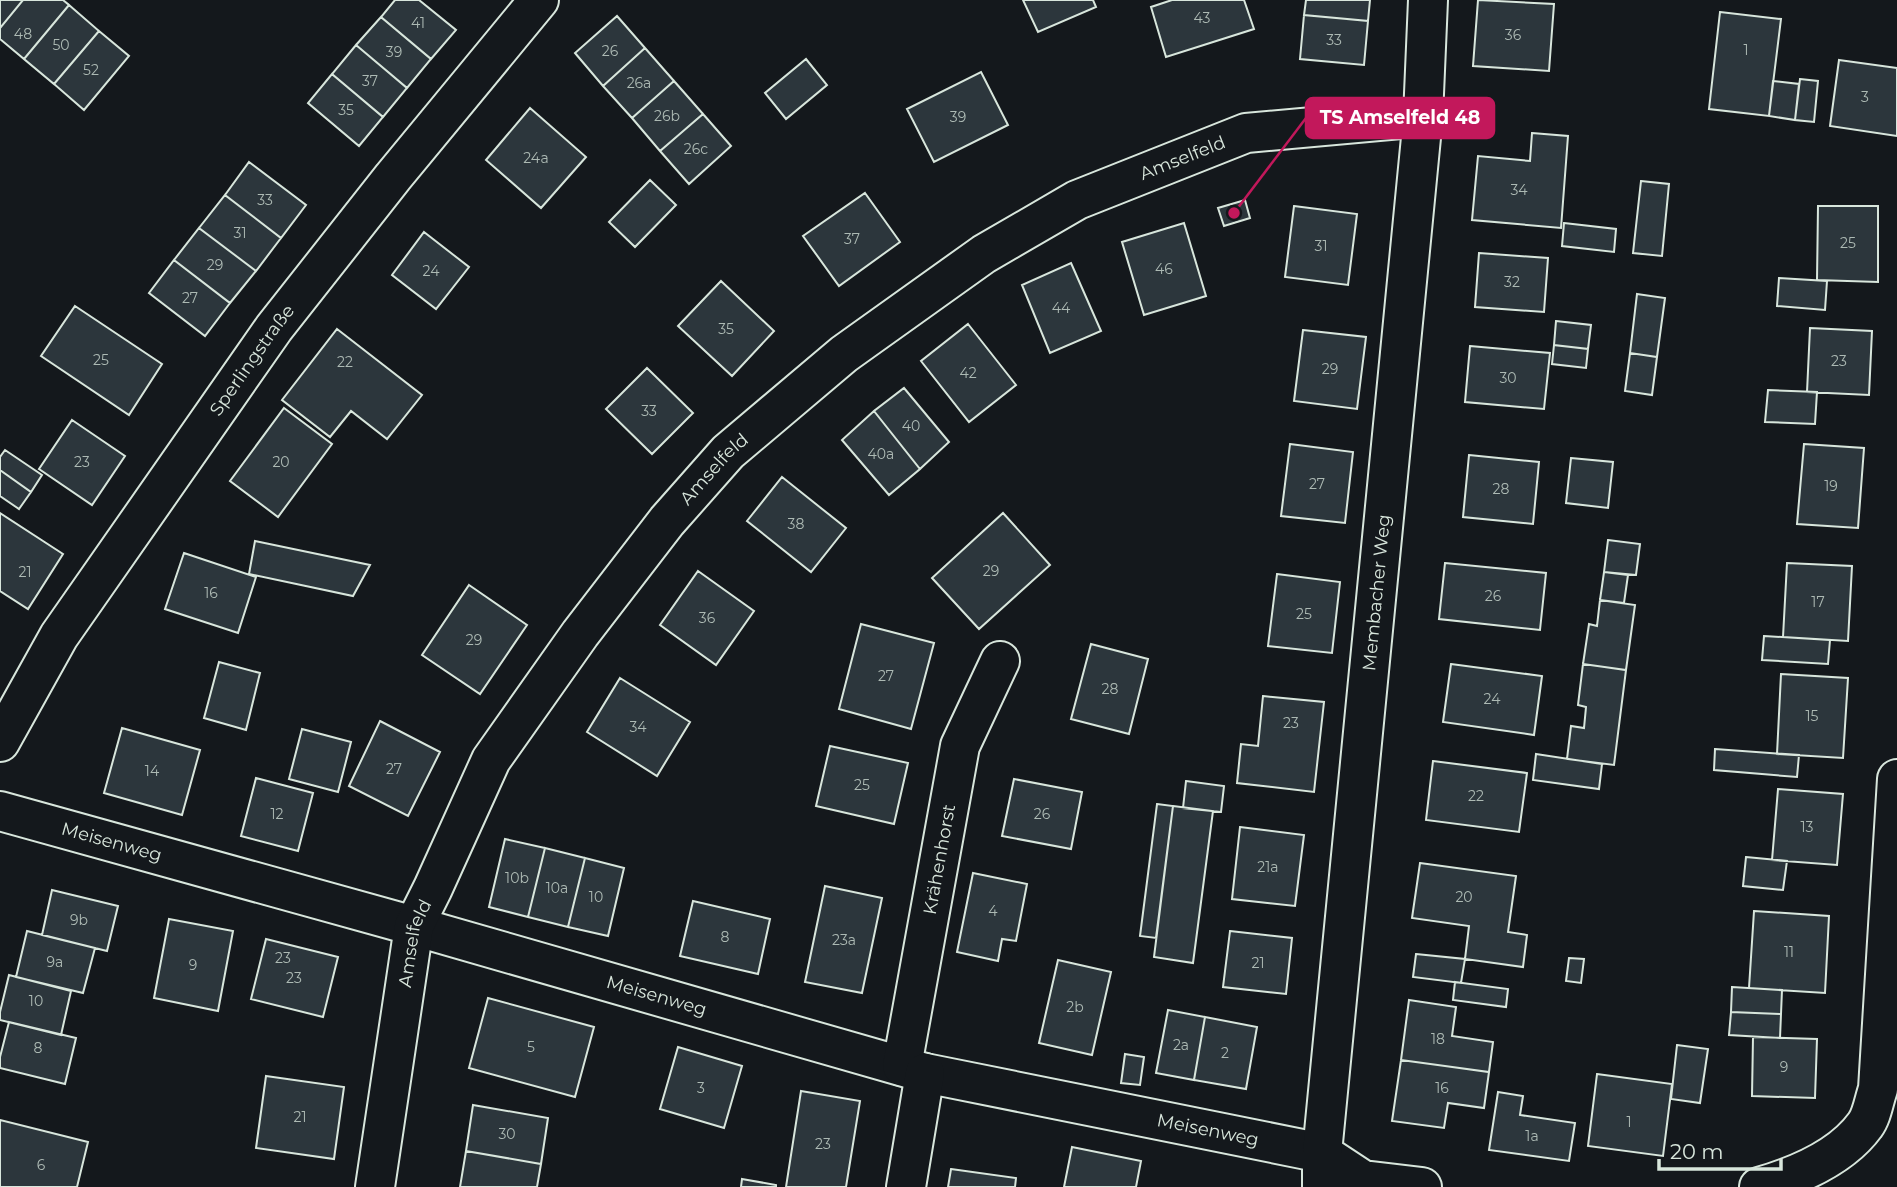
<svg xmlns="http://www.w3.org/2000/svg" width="1897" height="1187" font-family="Montserrat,sans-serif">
	<rect width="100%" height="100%" fill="#14181c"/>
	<!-- building -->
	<path fill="#2c363c" stroke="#d8e6dc" stroke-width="2" d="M0,0H23L0,28Z
		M23,0H63L69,5L24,59L0,39V28Z
		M395,0H419L456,30L431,59L381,17Z
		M1023,0H1093L1096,7L1038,32Z
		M1172,0H1244L1254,29L1166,57L1151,7Z
		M1306,0H1370L1368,21L1304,15Z
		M1478,0L1554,4L1549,71L1473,66Z
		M69,5L99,31L54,84L24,59Z
		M1720,12L1781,19L1769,116L1709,109Z
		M1304,15L1368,21L1364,65L1300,59Z
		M617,16L645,48L603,86L575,53Z
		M381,17L431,59L407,88L356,45Z
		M99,31L129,56L84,110L54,84Z
		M356,45L407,88L383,117L332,74Z
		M645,48L674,81L632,118L603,86Z
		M806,59L827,85L786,119L765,93Z
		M1839,60L1897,68V136L1830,126Z
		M981,72L1008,125L934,162L907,109Z
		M332,74L383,117L359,146L308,103Z
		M1800,79L1818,81L1814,122L1795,120Z
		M674,81L703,114L660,151L632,118Z
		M1773,81L1799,84L1795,120L1769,116Z
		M530,108L586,157L541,208L486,160Z
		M703,114L731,146L689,184L660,151Z
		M1532,133L1568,136L1561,228L1472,220L1478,156L1530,161Z
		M249,162L306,205L281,238L225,195Z
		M650,180L676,205L635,247L609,222Z
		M1641,181L1669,184L1662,256L1633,253Z
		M865,193L900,242L839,286L803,236Z
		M225,195L281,238L256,271L199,228Z
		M1245,200L1250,218L1224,226L1218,208Z
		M1294,206L1357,214L1348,285L1285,277Z
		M1818,206H1878V282L1817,280Z
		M1184,223L1206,296L1144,315L1122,242Z
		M1564,223L1616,229L1614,252L1562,246Z
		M199,228L256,271L230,303L174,260Z
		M424,232L469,267L436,309L392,275Z
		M1479,253L1548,258L1544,312L1475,307Z
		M174,260L230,303L205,336L149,293Z
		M1071,263L1101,331L1050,353L1022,285Z
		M1779,278L1827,281L1825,310L1777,306Z
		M721,281L774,331L732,376L678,326Z
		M1637,294L1665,298L1657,357L1630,353Z
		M75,306L162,364L129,415L41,356Z
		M1556,321L1591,325L1588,349L1554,345Z
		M968,324L1016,385L969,422L921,361Z
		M1810,328L1872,331L1869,395L1807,392Z
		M337,329L422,395L387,439L351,411L330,437L282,400Z
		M1303,330L1366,337L1357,409L1294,401Z
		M1554,345L1588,349L1586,368L1552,364Z
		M1470,346L1550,353L1544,409L1465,402Z
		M1630,353L1657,357L1652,395L1625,391Z
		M647,368L693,413L652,454L606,409Z
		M904,388L949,442L920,469L874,411Z
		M1768,390L1817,392L1815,424L1765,422Z
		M284,408L332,444L278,517L230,481Z
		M874,411L920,469L889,495L842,440Z
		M72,420L125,456L92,505L39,469Z
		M1290,444L1353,452L1345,523L1281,516Z
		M1804,444L1864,448L1858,528L1797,524Z
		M5,450L42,475L31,492L0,470V457Z
		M1469,455L1539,462L1533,524L1463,517Z
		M1571,458L1613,462L1608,508L1566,503Z
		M0,470L31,492L19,509L0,496Z
		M782,477L846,528L811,572L747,521Z
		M0,513L63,554L28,609L0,591Z
		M1003,513L1050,565L979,629L932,578Z
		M1608,540L1640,544L1636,575L1604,572Z
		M255,541L370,565L353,596L249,574Z
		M184,553L256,577L238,633L165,609Z
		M1445,563L1546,573L1540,630L1439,619Z
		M1787,563L1852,566L1848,641L1783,637Z
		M698,571L754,611L716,665L660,625Z
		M1604,572L1628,575L1624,603L1600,600Z
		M1277,574L1340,582L1332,653L1268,646Z
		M469,585L527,625L480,694L422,655Z
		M1600,600L1635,605L1626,670L1583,664L1589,624L1597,626Z
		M861,624L934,643L911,729L839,709Z
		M1764,636L1830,640L1828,664L1762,660Z
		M1091,644L1148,659L1129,734L1071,719Z
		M219,662L260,673L246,730L204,718Z
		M1451,664L1542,676L1534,735L1443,722Z
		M1583,664L1626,670L1614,765L1567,759L1571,726L1584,728L1586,707L1578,705Z
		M1781,674L1848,678L1843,758L1777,754Z
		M620,678L690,722L657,776L587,732Z
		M1263,696L1324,702L1314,792L1237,783L1241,744L1258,746Z
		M380,721L440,752L408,816L349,786Z
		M122,728L200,750L182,815L104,793Z
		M302,729L351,742L338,792L289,779Z
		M830,746L908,763L894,824L816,806Z
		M1715,749L1799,755L1797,777L1714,770Z
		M1536,754L1602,764L1599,789L1533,780Z
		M1433,761L1527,773L1519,832L1426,820Z
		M256,778L313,793L298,851L241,836Z
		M1014,779L1082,792L1071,849L1002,836Z
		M1186,781L1224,786L1221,812L1183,808Z
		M1778,789L1843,794L1837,865L1772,860Z
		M1157,804L1173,806L1156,938L1140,936Z
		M1173,806L1213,811L1193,963L1154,957Z
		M1240,827L1304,835L1295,906L1232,899Z
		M505,839L545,848L528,917L489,907Z
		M545,848L585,858L568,927L528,917Z
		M1746,857L1787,861L1783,890L1743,886Z
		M585,858L624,868L608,936L568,927Z
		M1420,863L1516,876L1508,932L1527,935L1523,967L1465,959L1469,926L1412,918Z
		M973,873L1027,884L1016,941L1002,939L998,961L957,952Z
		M825,886L882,898L862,993L805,982Z
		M52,890L118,906L107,951L42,935Z
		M693,901L770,919L758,974L680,956Z
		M1754,911L1829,916L1825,993L1749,988Z
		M169,919L233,931L218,1011L154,998Z
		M27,931L95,948L83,993L16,977Z
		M1230,931L1292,938L1286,994L1223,987Z
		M266,939L338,957L323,1017L251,999Z
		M1416,954L1465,959L1461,983L1413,977Z
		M1569,958L1584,959L1581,983L1566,981Z
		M1058,960L1111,972L1092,1055L1039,1043Z
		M9,975L71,991L61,1035L0,1020V1012Z
		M1455,982L1508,989L1506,1007L1453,1000Z
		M1732,987L1782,990L1781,1014L1731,1012Z
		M488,998L594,1027L575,1097L469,1068Z
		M1409,1000L1456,1007L1452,1036L1493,1042L1489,1072L1401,1060Z
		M1168,1010L1205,1017L1194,1080L1156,1073Z
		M1731,1012L1781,1014L1780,1038L1729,1035Z
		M1205,1017L1257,1027L1246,1089L1194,1080Z
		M9,1022L76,1038L65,1084L0,1068V1057Z
		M1753,1037L1817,1039L1815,1098L1752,1096Z
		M1677,1045L1708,1049L1700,1103L1671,1099Z
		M678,1047L742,1066L724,1128L660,1109Z
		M1125,1054L1144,1057L1140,1085L1121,1083Z
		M1401,1060L1489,1072L1484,1108L1448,1103L1444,1128L1392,1121Z
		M1597,1074L1672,1084L1663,1156L1588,1146Z
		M266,1076L344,1087L334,1159L256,1148Z
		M801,1091L860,1101L846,1187H786Z
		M1498,1092L1523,1096L1520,1115L1575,1123L1569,1161L1489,1150Z
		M473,1105L548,1118L541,1164L466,1151Z
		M0,1120L88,1142L77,1187H0Z
		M1072,1147L1141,1161L1136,1187H1064Z
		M466,1151L541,1164L537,1187H460Z
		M951,1169L1016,1178L1015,1187H948Z
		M742,1179L776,1185V1187H741Z"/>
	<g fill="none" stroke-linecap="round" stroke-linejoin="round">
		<!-- minor casing -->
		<g stroke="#d8e6dc" stroke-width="42">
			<g id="minor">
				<path id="s1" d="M0,742L59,636L274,328L393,177L539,0"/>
				<path id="s2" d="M0,811L414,926L925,1073L1322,1153L1363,1180L1422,1187"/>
				<path id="s3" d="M902,1066L960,746L1000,661"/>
				<path id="s4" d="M375,1187L414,926L433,888L491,760L580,634L667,521L728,452L844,354L984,254L1077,200L1246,133L1423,117"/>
				<path d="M906,1187L925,1073"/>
				<path id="s5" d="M1322,1187V1153L1423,117L1428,0"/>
				<path d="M1759,1187C1797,1176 1841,1158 1865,1125C1872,1116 1874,1100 1878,1089L1897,779"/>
			</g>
		</g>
		<!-- minor -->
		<use href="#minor" stroke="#14181c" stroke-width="38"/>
	</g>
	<g text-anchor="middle" stroke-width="5" stroke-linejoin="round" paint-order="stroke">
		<!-- number labels -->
		<g font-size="14" fill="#adbab4">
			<text x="1202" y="23">43</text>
			<text x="418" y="28">41</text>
			<text x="23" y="39">48</text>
			<text x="1513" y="40">36</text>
			<text x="1334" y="45">33</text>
			<text x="61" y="50">50</text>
			<text x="1746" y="55">1</text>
			<text x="610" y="56">26</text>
			<text x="394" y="57">39</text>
			<text x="91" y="75">52</text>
			<text x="370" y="86">37</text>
			<text x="639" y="88">26a</text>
			<text x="1865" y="102">3</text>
			<text x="346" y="115">35</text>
			<text x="667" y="121">26b</text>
			<text x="958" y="122">39</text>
			<text x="696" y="154">26c</text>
			<text x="536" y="163">24a</text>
			<text x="1519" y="195">34</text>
			<text x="265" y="205">33</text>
			<text x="240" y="238">31</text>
			<text x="852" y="244">37</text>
			<text x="1848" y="248">25</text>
			<text x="1321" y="251">31</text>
			<text x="215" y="270">29</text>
			<text x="1164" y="274">46</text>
			<text x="431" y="276">24</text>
			<text x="1512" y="287">32</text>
			<text x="190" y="303">27</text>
			<text x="1061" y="313">44</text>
			<text x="726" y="334">35</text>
			<text x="101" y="365">25</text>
			<text x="1839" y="366">23</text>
			<text x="345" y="367">22</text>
			<text x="1330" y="374">29</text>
			<text x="968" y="378">42</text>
			<text x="1508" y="383">30</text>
			<text x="649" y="416">33</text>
			<text x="911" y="431">40</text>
			<text x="881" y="459">40a</text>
			<text x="82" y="467">23</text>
			<text x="281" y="467">20</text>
			<text x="1317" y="489">27</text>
			<text x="1831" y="491">19</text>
			<text x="1501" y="494">28</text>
			<text x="796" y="529">38</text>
			<text x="991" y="576">29</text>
			<text x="25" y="577">21</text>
			<text x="211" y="598">16</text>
			<text x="1493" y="601">26</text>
			<text x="1818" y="607">17</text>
			<text x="1304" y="619">25</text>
			<text x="707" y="623">36</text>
			<text x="474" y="645">29</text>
			<text x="886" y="681">27</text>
			<text x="1110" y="694">28</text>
			<text x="1492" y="704">24</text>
			<text x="1812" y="721">15</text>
			<text x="1291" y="728">23</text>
			<text x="638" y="732">34</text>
			<text x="394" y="774">27</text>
			<text x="152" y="776">14</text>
			<text x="862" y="790">25</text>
			<text x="1476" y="801">22</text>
			<text x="277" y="819">12</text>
			<text x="1042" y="819">26</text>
			<text x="1807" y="832">13</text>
			<text x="1268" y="872">21a</text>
			<text x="517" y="883">10b</text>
			<text x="557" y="893">10a</text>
			<text x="596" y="902">10</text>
			<text x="1464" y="902">20</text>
			<text x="993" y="916">4</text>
			<text x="79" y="925">9b</text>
			<text x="725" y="942">8</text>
			<text x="844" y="945">23a</text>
			<text x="1789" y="957">11</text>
			<text x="283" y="963">23</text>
			<text x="55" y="967">9a</text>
			<text x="1258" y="968">21</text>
			<text x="193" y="970">9</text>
			<text x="294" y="983">23</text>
			<text x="36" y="1006">10</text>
			<text x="1075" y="1012">2b</text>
			<text x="1438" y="1044">18</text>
			<text x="1181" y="1050">2a</text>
			<text x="531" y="1052">5</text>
			<text x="38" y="1053">8</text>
			<text x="1225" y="1058">2</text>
			<text x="1784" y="1072">9</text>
			<text x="701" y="1093">3</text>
			<text x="1442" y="1093">16</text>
			<text x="300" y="1122">21</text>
			<text x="1629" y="1127">1</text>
			<text x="507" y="1139">30</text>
			<text x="1532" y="1141">1a</text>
			<text x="823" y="1149">23</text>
			<text x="41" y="1170">6</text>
		</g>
		<!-- street labels -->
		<g font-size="18" fill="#d8e6dc" stroke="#14181c">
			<text dy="6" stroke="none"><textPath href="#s4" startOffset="1381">Amselfeld</textPath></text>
			<text dy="6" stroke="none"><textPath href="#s1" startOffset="458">Sperlingstraße</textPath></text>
			<text dy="6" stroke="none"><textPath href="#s4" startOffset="814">Amselfeld</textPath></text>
			<text dy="6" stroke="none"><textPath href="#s5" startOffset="597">Membacher Weg</textPath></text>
			<text dy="6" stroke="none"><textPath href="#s2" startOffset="116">Meisenweg</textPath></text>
			<text dy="6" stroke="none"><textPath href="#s3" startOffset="210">Krähenhorst</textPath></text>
			<text dy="6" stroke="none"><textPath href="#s4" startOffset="247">Amselfeld</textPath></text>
			<text dy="6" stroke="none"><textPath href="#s2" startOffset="682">Meisenweg</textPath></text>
			<text dy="6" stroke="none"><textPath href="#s2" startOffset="1250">Meisenweg</textPath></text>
		</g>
	</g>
	<!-- callouts -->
	<path fill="none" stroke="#c2185b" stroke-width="2.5" d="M1234 213L1306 118"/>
	<circle fill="#c2185b" stroke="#14181c" stroke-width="2.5" cx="1234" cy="213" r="7"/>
	<rect fill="#c2185b" stroke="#c2185b" stroke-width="2.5" x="1306" y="98" width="188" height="40" rx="7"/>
	<g font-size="19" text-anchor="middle" font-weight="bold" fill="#fff">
		<text x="1400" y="124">TS Amselfeld 48</text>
	</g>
	<!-- scale -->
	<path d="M1659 1159v10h122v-10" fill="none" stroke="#d8e6dc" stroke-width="3.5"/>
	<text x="1670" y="1159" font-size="21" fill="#d8e6dc" stroke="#14181c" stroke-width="5" paint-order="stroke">20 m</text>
</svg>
